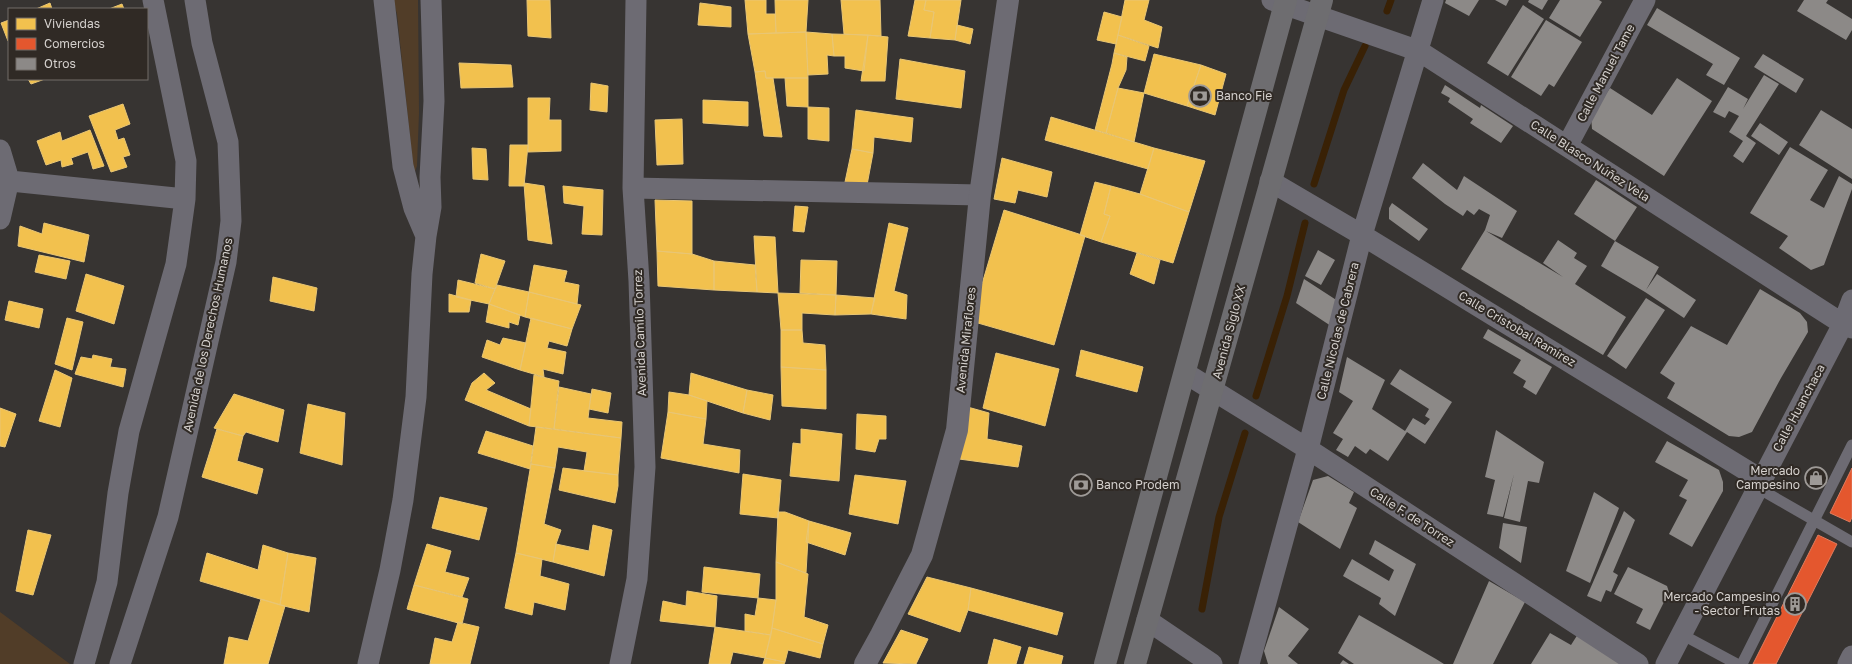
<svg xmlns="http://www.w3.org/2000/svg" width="1852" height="664" font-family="'Golos Text',sans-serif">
	<rect width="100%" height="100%" fill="#373432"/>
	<!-- green -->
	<path fill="#513d28" d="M393,0H418L419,113L417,166L414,174L397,14Z
		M0,612L70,664H0Z"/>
	<!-- homes -->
	<path fill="#f2c14e" stroke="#e9c674" d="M527,0H550L551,38L528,36Z
		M745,0H766V14H775L776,33L748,34Z
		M775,0H808L806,32L776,33Z
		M841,0H880L881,36L844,34Z
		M915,0H926L924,10L934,12L930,38L908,36Z
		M926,0H961L955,40L930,38L934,12L924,10Z
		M1125,0H1149L1144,20L1162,27L1158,48L1118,35Z
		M50,3L52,9H36Z
		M700,3L731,7V27L698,25Z
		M122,4L124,9H109Z
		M1104,12L1122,17L1116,44L1097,40Z
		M9,20V41H8L1,23Z
		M957,25L973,29L970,44L955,40Z
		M806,32L808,78H766L765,71L755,72L748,34Z
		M806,32L832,34L834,56L827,55L828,74L808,75Z
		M832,34L868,35L864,71L845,68V56H834Z
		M868,35L888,37L885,81H861Z
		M1118,35L1149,46L1145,61L1114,53Z
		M1114,53L1127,57L1126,70L1118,88L1106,133L1095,130L1112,64Z
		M1154,54L1201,65L1187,106L1144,93Z
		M900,59L965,71L961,108L896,99Z
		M459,63L511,65L513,87L461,88Z
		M1201,65L1226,74L1215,115L1187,106Z
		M765,71L766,78H773L782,137L764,136L755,72Z
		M785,78H808V107L787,106Z
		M28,79H45L31,84Z
		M591,83L608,86L607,112L590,110Z
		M1118,88L1144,93L1134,142L1106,133Z
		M528,98H550L549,120H561V151L528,152Z
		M703,100L748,102V126L703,123Z
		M123,104L130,124L115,130L118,140L124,138L130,155L123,157L127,167L111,172L89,116Z
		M808,107L829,108V141L808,139Z
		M856,110L913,118L911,142L874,137L873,153L852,149Z
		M1051,117L1154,148L1148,169L1045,140Z
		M682,119L683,164L657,165L655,120Z
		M90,130L104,166L93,169L88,152L71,158L73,164L62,167L61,160L46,165L37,141L60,132L62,141Z
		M510,145H528L524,186H509Z
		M472,148L486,149L488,180L473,179Z
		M1154,148L1205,161L1189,212L1140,194Z
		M852,149L873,153L867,185L845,182Z
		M1002,158L1052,172L1047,197L1018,190L1015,203L994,199Z
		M1095,182L1111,186L1104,214L1110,216L1101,242L1080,235Z
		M524,183L544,186L552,244L528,240Z
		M563,186L603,190L602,235L582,234L584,206L564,203Z
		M1111,186L1140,194L1189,212L1173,263L1101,242L1110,216L1104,214Z
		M655,200L692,201V254L657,251Z
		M795,206L808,207L804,232L793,231Z
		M1004,210L1085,236L1054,345L971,321Z
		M44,223L89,235L84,262L18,246L20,226L42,234Z
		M889,223L908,228L894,291L907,295L906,319L871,314Z
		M754,236L775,237L778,293L757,292Z
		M657,251L692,254L714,261V290L658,286Z
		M1137,253L1160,260L1154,284L1130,274Z
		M481,254L505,261L495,289L475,283Z
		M39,255L70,261L66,279L35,272Z
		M801,260L837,261L836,295L800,293Z
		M714,261L755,265L757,292L714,290Z
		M534,265L567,271L564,282L579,285L577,304L529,292Z
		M86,274L124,286L114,324L76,311Z
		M273,277L317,288L314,311L270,301Z
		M458,280L495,289L489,304L456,297Z
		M497,285L529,292L525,317L489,304Z
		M529,292L581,305L572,329L525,317Z
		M778,293L836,295L835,315L802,313V330H781Z
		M449,294L471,300L469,312H449Z
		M836,295L875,298L871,314L835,315Z
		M9,301L43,309L39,328L5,320Z
		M489,304L520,315L518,325L509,322V328L486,322Z
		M67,318L83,322L72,370L55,364Z
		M531,318L572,329L567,346L549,341L547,348L566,352L563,374L543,369L544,377L520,370Z
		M781,330H802L803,343L825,345L826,370L781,367Z
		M503,338L526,343L520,370L482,357L487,340L500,345Z
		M1081,350L1143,367L1137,392L1076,376Z
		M996,353L1059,369L1045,426L983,408Z
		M93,355L112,359L110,367L126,369L123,387L75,374L81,357L92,359Z
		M781,367L826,370V409L782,406Z
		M55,370L72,378L60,427L39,421Z
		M484,373L495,383L486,390L531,409L529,426L465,400L472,383Z
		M691,373L747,390L743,413L689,395Z
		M534,375L559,381L554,429L529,426Z
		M559,387L591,394L588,418L622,422L621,438L554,429Z
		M592,389L611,393L608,413L589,409Z
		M747,390L773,395L770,420L743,413Z
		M669,392L689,395L707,401L706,419L668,412Z
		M234,394L284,410L278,442L246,432L243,436L214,428Z
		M308,404L345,413L342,465L300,453Z
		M964,406L989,413L987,439L1022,446L1018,467L959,459Z
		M0,408L16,414L5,447L0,446Z
		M668,412L706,419L703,444L740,450L739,473L661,458Z
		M857,414L886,416V439H879L875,452L856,449Z
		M536,427L621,438L618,475L584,471L587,452L558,447L555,468L531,464Z
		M217,429L243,436L237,461L263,469L257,494L202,477Z
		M801,429L842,434L839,481L790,476L793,443L801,444Z
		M486,431L533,446L530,469L478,453Z
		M531,464L555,468L544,524L561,530L556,544L553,562L516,553Z
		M563,468L618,475V486L615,503L559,490Z
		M743,474L781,480L778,518L740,514Z
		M855,475L906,481L898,524L849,514Z
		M440,497L487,508L479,540L432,528Z
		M778,512H785L809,521L806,573L776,562Z
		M809,521L851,533L845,555L806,542Z
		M593,525L612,530L604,576L553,562L556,544L589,551Z
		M28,530L51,535L33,595L16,591Z
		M427,544L451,551L445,572L469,578L462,597L414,585Z
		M263,545L288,553L280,605L200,581L207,553L258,570Z
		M288,553L316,558L309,612L280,605Z
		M516,553L542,559L540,576L569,584L565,610L534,602L532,615L505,608Z
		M776,562L808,574L804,617L828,625L823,644L772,628L776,600Z
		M704,567L760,574L758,598L702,592Z
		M927,577L971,588L968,610L960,632L908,614Z
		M414,585L468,599L462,624L407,609Z
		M971,588L1063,613L1057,635L968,610Z
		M687,591L717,596L715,627L660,621L663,601L686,606Z
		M758,598L776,600L771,635L745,631V614L755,616Z
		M261,599L285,606L268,664H224L229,637L248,641Z
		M458,622L479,627L470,664H430L435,638L452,642Z
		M715,627L771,635L765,658L733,652L730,664H709Z
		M772,628L823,644L820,658L788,650L785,662L765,658Z
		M901,630L928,639L916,664L883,663Z
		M994,639L1021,647L1016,664H988Z
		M1029,647L1063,656L1061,664H1024Z
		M765,658L785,662L784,664H763Z"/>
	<!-- shops -->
	<path fill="#e4572e" stroke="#e07c5e" d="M1852,468V517L1850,522L1830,513Z
		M1818,535L1837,544L1776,664H1753Z"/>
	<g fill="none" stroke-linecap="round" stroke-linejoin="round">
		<!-- stream -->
		<path stroke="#392105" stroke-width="7" d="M1387,11L1391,0
			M1314,184L1344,90L1365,46
			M1256,396L1287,296L1305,223
			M1202,609L1219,517L1245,433"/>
	</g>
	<!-- building -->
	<path fill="#8c8987" d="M1446,0H1479L1469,16L1445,3Z
		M1495,0H1509L1506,6Z
		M1529,0H1548L1542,10L1528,2Z
		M1560,0H1599L1602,2L1580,37L1549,18Z
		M1804,0H1828L1826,3L1852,19V30L1846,40L1797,11Z
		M1523,5L1544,19L1508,76L1487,63Z
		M1657,8L1740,58L1724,85L1706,75L1713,64L1647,25Z
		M1546,20L1582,42L1554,87L1549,84L1541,96L1511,77Z
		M1763,54L1804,79L1796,93L1754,67Z
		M1764,75L1779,84L1746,136L1756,143L1743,163L1733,156L1743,141L1729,132L1739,116L1729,111L1725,118L1713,112L1728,87L1748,99L1743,109Z
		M1677,78L1712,101L1664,176L1592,129L1591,116L1610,88L1652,115Z
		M1445,85L1480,108L1481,105L1513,126L1501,143L1470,123L1473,119L1448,102L1450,98L1441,93Z
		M1821,110L1852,129V179L1799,145Z
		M1760,123L1788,142L1779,155L1751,136Z
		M1790,147L1828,170L1810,200L1824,208L1839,176L1852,184V189L1824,265L1811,270L1779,248L1788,236L1750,213Z
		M1423,163L1457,190L1464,176L1517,211L1502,238L1486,231L1563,277L1543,263L1558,240L1577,253L1574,258L1587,266L1575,284L1626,317L1603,355L1461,269L1485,230L1490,215L1479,209L1474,215L1467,210L1463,216L1445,204L1412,178Z
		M1596,180L1637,207L1615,241L1574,214Z
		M1392,203L1428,229L1419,241L1389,219V208Z
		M1615,241L1659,267L1646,290L1657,274L1696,300L1684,318L1645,292L1601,266Z
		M1318,250L1335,260L1321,285L1305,276Z
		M1304,279L1344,305L1331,326L1296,303Z
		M1760,289L1800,313L1807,322L1808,332L1781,378L1752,432L1739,437L1729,436L1667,398L1675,383L1660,373L1691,326L1727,345Z
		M1646,298L1665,310L1626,369L1607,356Z
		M1488,329L1552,367L1536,395L1523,387L1526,381L1513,373L1521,360L1483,338Z
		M1347,357L1385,380L1372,409L1405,431L1413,418L1425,425L1430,419L1425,416L1429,409L1390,384L1400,369L1452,402L1425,444L1407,432L1388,461L1370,449L1366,454L1355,446L1348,457L1336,450L1343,439L1333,433L1353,401L1339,392Z
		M1496,430L1544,462L1539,483L1528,481L1520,522L1504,518L1514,474L1503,517L1487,514L1495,480L1485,477Z
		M1667,441L1719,470L1723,482V491L1692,547L1669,534L1687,500L1679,496L1688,480L1655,462Z
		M1328,476L1354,492L1349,503L1357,508L1340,549L1298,522L1313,480Z
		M1594,492L1619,508L1590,583L1566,571Z
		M1624,511L1635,520L1613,572L1618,575L1611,592L1606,590L1601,602L1587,596Z
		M1503,523L1527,527L1521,563L1499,548Z
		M1375,540L1416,564L1395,616L1379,604L1381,598L1343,576L1352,559L1389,581L1394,570L1369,554Z
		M1628,567L1667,586L1669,592L1650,630L1636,623L1643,609L1614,594Z
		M1489,581L1525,602L1493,664H1453Z
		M1279,607L1309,629L1288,656L1298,664H1268L1264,651Z
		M1359,615L1436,659L1444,664H1354L1338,653Z
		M1550,633L1571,645L1578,634L1628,664H1531Z
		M1343,660L1349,664H1340Z"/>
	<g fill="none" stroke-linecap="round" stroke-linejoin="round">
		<!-- service -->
		<path stroke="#6d6b73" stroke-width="11" d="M1758,488L1852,542
			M1681,634L1737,664
			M1742,664L1852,445"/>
		<!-- minor -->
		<path stroke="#6d6b73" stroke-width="21" d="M384,0L403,166L414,208L426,236
			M1272,0L1419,51L1843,324L1852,328
			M1567,146L1645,0
			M0,150L9,180L0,219
			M0,180L185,199
			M1270,181L1362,235L1762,480
			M633,188L980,195
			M1185,373L1308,449L1638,664
			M1147,620L1212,664
			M84,664L107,582L118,493L129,431L176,264L185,199L186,161L153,0
			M120,664L168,517L226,262L231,221L228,142L202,43L195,0
			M368,664L390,570L403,500L416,397L422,274L426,236L431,207L430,177L434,101L431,0
			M620,664L637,579L645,467L639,281L633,188L636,0
			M1249,664L1308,449L1362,235L1433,0
			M1666,664L1843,324L1852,300
			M1848,664L1852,656"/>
		<!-- tertiary -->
		<path stroke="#6d6b73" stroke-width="22" d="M865,664L881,635L922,555L957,430L980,195L1008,0"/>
		<!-- trunk -->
		<path stroke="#6e6d70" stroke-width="22" d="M1105,664L1286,0
			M1135,664L1322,0"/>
	</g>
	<!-- icons -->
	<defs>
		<g id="bank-ring" transform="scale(1.15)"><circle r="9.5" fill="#302a25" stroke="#9e9a97" stroke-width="1.5"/><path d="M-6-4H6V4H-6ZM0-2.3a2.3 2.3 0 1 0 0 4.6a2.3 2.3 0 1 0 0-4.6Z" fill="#9e9a97"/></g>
		<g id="shop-ring" transform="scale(1.15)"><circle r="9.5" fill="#302a25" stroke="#9e9a97" stroke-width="1.5"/><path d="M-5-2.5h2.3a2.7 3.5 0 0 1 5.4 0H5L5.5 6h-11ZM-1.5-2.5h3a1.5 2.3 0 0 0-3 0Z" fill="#9e9a97"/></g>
		<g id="building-ring" transform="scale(1.15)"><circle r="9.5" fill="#302a25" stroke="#9e9a97" stroke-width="1.5"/><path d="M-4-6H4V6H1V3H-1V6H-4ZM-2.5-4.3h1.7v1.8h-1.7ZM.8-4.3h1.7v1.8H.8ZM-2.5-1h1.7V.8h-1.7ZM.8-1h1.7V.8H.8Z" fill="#9e9a97"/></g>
	</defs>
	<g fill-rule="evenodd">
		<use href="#bank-ring" x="1200" y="96"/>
		<use href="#shop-ring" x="1816" y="478"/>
		<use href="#bank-ring" x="1081" y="485"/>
		<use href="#building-ring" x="1795" y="604"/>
	</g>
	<g text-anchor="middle" stroke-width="4" stroke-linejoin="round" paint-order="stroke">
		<!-- street labels -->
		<g font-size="12" fill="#d5d1ce" stroke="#302a25">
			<text transform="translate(1606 73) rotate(-62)" y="4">Calle Manuel Tame</text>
			<text transform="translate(1590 161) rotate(33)" y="4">Calle Blasco Núñez Vela</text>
			<text transform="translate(1517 329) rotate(31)" y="4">Calle Cristobal Ramirez</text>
			<text transform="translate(1338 331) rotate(-76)" y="4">Calle Nicolas de Cabrera</text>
			<text transform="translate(1229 332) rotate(-75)" y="4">Avenida Siglo XX</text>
			<text transform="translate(640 333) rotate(-92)" y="4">Avenida Camilo Torrez</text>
			<text transform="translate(208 335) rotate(-78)" y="4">Avenida de los Derechos Humanos</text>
			<text transform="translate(966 340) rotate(-84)" y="4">Avenida Miraflores</text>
			<text transform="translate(1799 408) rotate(-62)" y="4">Calle Huanchaca</text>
			<text transform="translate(1412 517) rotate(33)" y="4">Calle F. de Torrez</text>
		</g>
		<!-- poi labels -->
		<g font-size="12" fill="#d5d1ce" stroke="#302a25" text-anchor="start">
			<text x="1216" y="100">Banco Fie</text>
			<text x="1800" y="475" text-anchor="end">Mercado<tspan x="1800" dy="14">Campesino</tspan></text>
			<text x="1096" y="489">Banco Prodem</text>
			<text x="1780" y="601" text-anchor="end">Mercado Campesino<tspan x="1780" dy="14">- Sector Frutas</tspan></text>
		</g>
	</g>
	<!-- legend -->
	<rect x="8" y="8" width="140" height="72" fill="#302a25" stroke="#726d69"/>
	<rect x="16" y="18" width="20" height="12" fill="#f2c14e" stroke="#726d69"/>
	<text x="44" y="28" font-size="12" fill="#d5d1ce">Viviendas</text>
	<rect x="16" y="38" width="20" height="12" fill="#e4572e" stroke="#726d69"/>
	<text x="44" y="48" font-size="12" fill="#d5d1ce">Comercios</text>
	<rect x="16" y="58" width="20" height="12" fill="#8c8987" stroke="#726d69"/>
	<text x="44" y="68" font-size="12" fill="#d5d1ce">Otros</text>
</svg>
